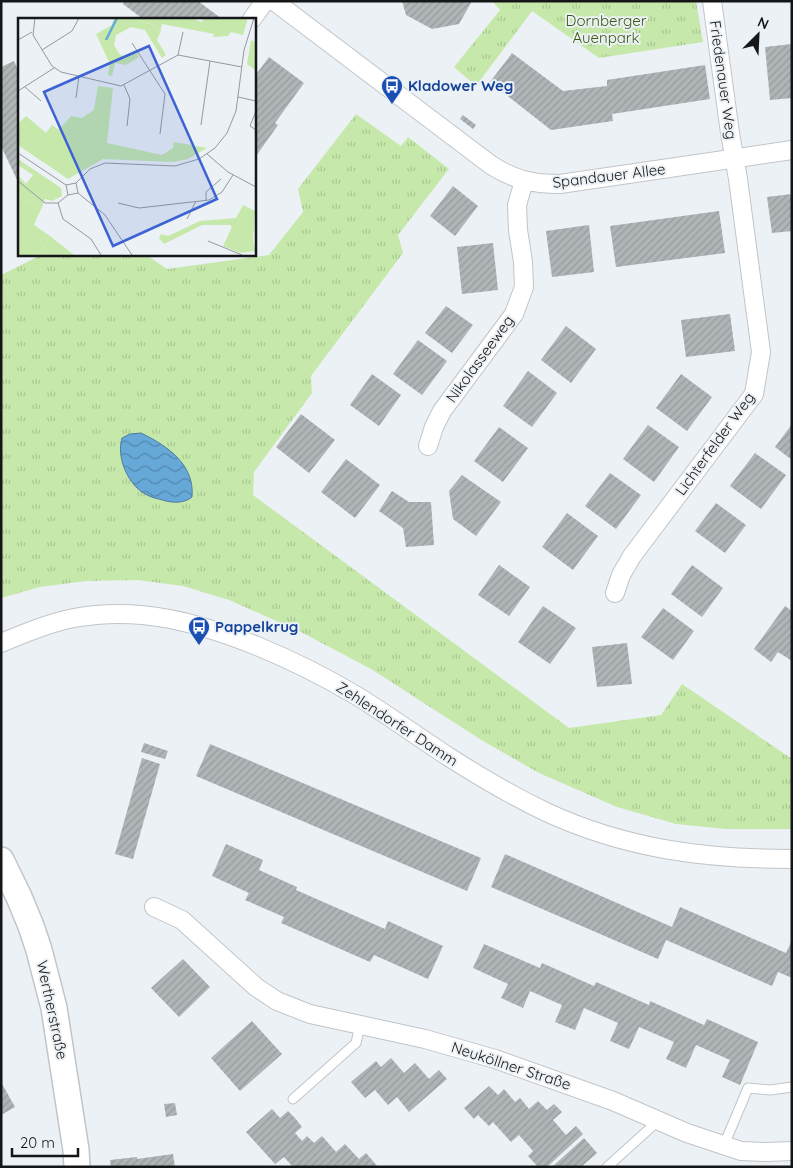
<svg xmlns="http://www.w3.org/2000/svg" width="793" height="1168" font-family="Quicksand,sans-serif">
	<defs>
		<pattern id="park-tufts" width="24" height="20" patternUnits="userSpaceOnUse" patternTransform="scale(1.25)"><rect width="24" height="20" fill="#c6e9ab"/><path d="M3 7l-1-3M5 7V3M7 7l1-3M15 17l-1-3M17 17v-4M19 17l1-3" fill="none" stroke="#a9c792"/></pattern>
		<pattern id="water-waves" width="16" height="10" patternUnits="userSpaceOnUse" patternTransform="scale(1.25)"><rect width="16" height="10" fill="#66a8d8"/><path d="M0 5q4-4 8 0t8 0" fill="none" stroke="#5388ae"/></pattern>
		<pattern id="building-hatch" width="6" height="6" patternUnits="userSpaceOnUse" patternTransform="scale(1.25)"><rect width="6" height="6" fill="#afb4b7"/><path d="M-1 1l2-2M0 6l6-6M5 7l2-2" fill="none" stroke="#969a9d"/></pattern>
	</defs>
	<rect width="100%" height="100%" fill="#ecf1f5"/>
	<!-- park -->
	<path fill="url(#park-tufts)" d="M492,1H696L703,42L599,58L532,11L476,86L454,67L500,10Z
		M356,114L401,146L408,137L449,169L398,235L403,253L311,376L312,393L254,472L253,495L569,728L661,715L682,684L792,759V829H726L676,824L617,807L539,773L483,741L371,669L301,632L229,600L183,586L137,580L86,581L40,587L1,598V275L43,254H145L167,269L269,255L303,212L298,189Z"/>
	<!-- water -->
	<path fill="url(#water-waves)" stroke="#4e7c9e" d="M141,433C168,446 195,465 192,497C185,503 174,503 166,501C160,499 152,498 147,495C128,486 116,457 122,438L130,434Z"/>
	<!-- building -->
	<path fill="url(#building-hatch)" d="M125,1H198L222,19H143L123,4Z
		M402,1H472L459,24L432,29L406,15Z
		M792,44V98L770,100L765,47Z
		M512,53L563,91L607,86V80L705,65L710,99L612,114L613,121L551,130L490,82Z
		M269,57L304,83L275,123L278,125L254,159V77Z
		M14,61L19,72V184L1,146V67Z
		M463,115L476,125L473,129L460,119Z
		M453,186L478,206L455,236L430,216Z
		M792,194V231L772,233L767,197Z
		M719,211L725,253L616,267L610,226Z
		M589,225L594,272L552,277L546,231Z
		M493,243L498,290L462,294L457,247Z
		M446,306L473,325L452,353L425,333Z
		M730,314L735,351L686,357L681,320Z
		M566,326L596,349L571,383L541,360Z
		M418,340L447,361L422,395L393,374Z
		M528,371L557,393L532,427L503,406Z
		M372,374L401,395L379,426L350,405Z
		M681,374L712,397L687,431L656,408Z
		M301,414L335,440L309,473L276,447Z
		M792,424V460L775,447Z
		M648,425L679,447L654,482L623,459Z
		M499,427L528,448L503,482L474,461Z
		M755,453L786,475L761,509L730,486Z
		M346,459L380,485L355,518L321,492Z
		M610,473L641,495L616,529L585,506Z
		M462,475L501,502L476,536L453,519L449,491Z
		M392,491L409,502H431L434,545L406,547L403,528L379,511Z
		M716,503L746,525L725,553L695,531Z
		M567,513L598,536L573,570L542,547Z
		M499,565L530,587L509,616L478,595Z
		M692,565L723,588L702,617L671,594Z
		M543,606L576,628L550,664L518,642Z
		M785,606L792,611V661L778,652L771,662L754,649Z
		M663,608L694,631L673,660L641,637Z
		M627,643L632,684L597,687L592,647Z
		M144,743L168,751L165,759L141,752Z
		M210,744L481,858L467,891L196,776Z
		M142,758L160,764L133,859L115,854Z
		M226,844L263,860L259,870L297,887L296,890L385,929L388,921L443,946L428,979L374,955L370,962L281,923L284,917L245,900L249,893L212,876Z
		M505,854L672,927L680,907L786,953L792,940V978L778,972L772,986L666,940L658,959L491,887Z
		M484,944L540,968L542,963L594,986L596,982L649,1005L650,1001L704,1025L707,1019L758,1042L740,1085L722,1077L730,1060L696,1045L686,1068L666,1059L674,1042L639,1027L629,1049L610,1041L618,1023L584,1008L575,1030L555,1022L562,1005L530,991L523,1008L501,998L508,984L473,968Z
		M183,959L210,987L179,1017L151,988Z
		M252,1021L282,1054L240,1091L211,1058Z
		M391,1058L404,1073L415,1063L429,1079L439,1070L447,1079L409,1112L397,1097L388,1105L375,1090L365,1098L351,1082L376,1061L381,1067Z
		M1,1082L15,1107L1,1115Z
		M489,1086L498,1095L504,1089L515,1102L520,1098L529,1109L538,1101L547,1110L554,1104L562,1112L553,1120L566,1135L576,1126L583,1134L547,1167H538L528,1156L533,1151L519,1135L511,1142L493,1122L489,1126L478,1115L474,1119L464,1108Z
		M175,1103L177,1115L166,1117L164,1104Z
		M272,1109L280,1118L288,1111L295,1118L302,1127L295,1133L302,1141L307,1136L314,1143L322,1136L336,1152L345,1144L359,1159L366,1153L378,1167H293L284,1157L275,1164L246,1132Z
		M584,1138L597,1153L581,1167H552Z
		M173,1154L175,1167H111L110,1160L137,1157V1159Z"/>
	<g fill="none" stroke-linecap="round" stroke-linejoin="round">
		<!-- lane casing -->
		<g stroke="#c1c5c9" stroke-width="11">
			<path id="lane" d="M293,1099L356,1043L360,1025
				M724,1145L748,1088L770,1090L792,1087
				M607,1167L658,1121"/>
		</g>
		<!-- street casing -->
		<g stroke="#c1c5c9" stroke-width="20">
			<path id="street" d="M274,1L491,165C515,180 532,184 560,184L792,150
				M252,19L265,1
				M428,446L434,427L442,411L514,314L524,287L523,262L518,230L517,205L524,181
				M615,593L621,575L632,556L754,394L761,352L738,179L730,133L712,1
				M1,643C25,633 49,623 74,618C140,606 196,622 257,646C291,660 325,677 357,696C388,715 418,737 449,757C480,777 513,796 546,812C626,849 705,859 792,859
				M154,907L182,920L256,987L277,1001L310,1014L425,1039L495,1059L613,1101L687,1133L741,1151L767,1152L792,1151"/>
		</g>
		<!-- secondary casing -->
		<g stroke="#c1c5c9" stroke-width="28">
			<path id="secondary" d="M1,860L19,897L31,926L39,950L54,1008L76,1150L77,1167"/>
		</g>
		<!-- lane -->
		<use href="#lane" stroke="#fff" stroke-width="9"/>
		<!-- street -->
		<use href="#street" stroke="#fff" stroke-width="18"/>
		<!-- secondary -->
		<use href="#secondary" stroke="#fff" stroke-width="25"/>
	</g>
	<!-- icons -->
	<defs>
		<g id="bus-pin" transform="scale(1.125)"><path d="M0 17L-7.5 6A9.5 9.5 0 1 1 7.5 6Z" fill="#1a4fb4" stroke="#ecf1f5"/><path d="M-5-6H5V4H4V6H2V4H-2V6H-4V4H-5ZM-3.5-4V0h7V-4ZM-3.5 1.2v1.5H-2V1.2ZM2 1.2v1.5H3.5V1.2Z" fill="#fff"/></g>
	</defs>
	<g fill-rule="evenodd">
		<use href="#bus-pin" x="392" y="86"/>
		<use href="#bus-pin" x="199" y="627"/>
	</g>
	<g text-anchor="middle" stroke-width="4" stroke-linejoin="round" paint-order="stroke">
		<!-- park labels -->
		<g font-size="15" fill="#375813" stroke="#ecf1f5">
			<text x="606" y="26">Dornberger<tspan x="606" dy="17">Auenpark</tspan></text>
		</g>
		<!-- street labels -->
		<g font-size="15" fill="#151618" stroke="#ecf1f5">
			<text transform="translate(723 80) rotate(82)" y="5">Friedenauer Weg</text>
			<text transform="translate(609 176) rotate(-7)" y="5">Spandauer Allee</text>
			<text transform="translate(480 359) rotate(-54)" y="5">Nikolasseeweg</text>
			<text transform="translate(715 444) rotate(-54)" y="5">Lichterfelder Weg</text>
			<text transform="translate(397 724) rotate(33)" y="5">Zehlendorfer Damm</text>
			<text transform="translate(52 1010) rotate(78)" y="5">Wertherstraße</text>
			<text transform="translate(511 1066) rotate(18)" y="5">Neuköllner Straße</text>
		</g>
		<!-- transit labels -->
		<g font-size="15" font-weight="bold" fill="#164399" stroke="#ecf1f5" text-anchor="start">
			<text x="408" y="91">Kladower Weg</text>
			<text x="215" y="632">Pappelkrug</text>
		</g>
	</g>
	<!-- overview -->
	<g transform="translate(18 18)">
		<rect width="238" height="238" fill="#ecf1f5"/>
		<path d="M0,180L7,184L14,182L24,189L18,202L0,194ZM32,218L56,237H21Z" fill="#c6e9ab"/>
		<path d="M123,0H173L184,4L186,0H230L225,17L213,14L210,18L195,19L196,16L144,6L142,15L133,6L122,4ZM0,141L43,170L44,178L34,183L27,181L24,189L14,182L7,184L0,180V157L8,166L15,157L0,147ZM0,194L18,202L16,207L32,218L21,237H0Z" fill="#c6e9ab"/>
		<path d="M96,0H123L122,4L133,6L142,15L139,22L148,37L144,40L127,12L113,9L98,17L96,27L102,37L107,39L117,32L121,39L108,47L97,45L94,58L90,57L92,46L78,16L94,7ZM233,22L237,24V52L229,46ZM80,68L95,70L89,125L144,137L155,130L156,124L189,130L170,141L155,144L85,141L50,161L0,127V106L8,98L28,115L34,107L41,112L53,98L64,100L76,92ZM225,187L237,193L235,222L237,233L222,235L205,228L214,209L212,207H184L146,226L141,220L143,216L150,218L182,203L218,200Z" fill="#c6e9ab"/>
		<path fill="none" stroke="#66a8d8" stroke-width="2.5" d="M88,22L99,0"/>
		<path fill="none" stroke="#96999d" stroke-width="1" d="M17,0L15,17L34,48L43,54L103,68L160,37L224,49M0,22L14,14M114,25L147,76L142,116M24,32L54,13L61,0M160,37L165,14M106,67L112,81L109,108M7,69L23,83M0,73L36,50M220,79L238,83M58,80L61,58M238,93L232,108L238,112M183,107L192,43M0,135L48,167M189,136L210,154L238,169M0,163L27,185H40L50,177M58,165L72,151L87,145L157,148L181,141L197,130L209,115L218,93L226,32L236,0M48,167L58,165L60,175M48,167L50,177L60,175M60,175L87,197L114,237M188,183V174L203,161M40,185L45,201L73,221L83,237M100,185L121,190L191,182L204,174L215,157M169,201L178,183M190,223L224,237"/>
		<path fill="#3d62d3" fill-opacity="0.15" stroke="#3d62d3" stroke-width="2.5" d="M131,28L199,181L95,228L26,74Z"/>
		<rect width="238" height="238" fill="none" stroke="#151618" stroke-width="2.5"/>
	</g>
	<!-- border -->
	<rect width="793" height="1168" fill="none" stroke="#151618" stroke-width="5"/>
	<!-- north arrow -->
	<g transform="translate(758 35) rotate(24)" stroke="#ecf1f5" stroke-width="4" paint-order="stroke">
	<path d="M0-4L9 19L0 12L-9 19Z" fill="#151618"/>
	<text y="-8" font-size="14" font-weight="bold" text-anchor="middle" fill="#151618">N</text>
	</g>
	<!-- scale -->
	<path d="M12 1148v8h66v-8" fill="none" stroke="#151618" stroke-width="2.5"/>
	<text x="20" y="1148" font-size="15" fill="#151618" stroke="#ecf1f5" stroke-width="4" paint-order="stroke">20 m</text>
</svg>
